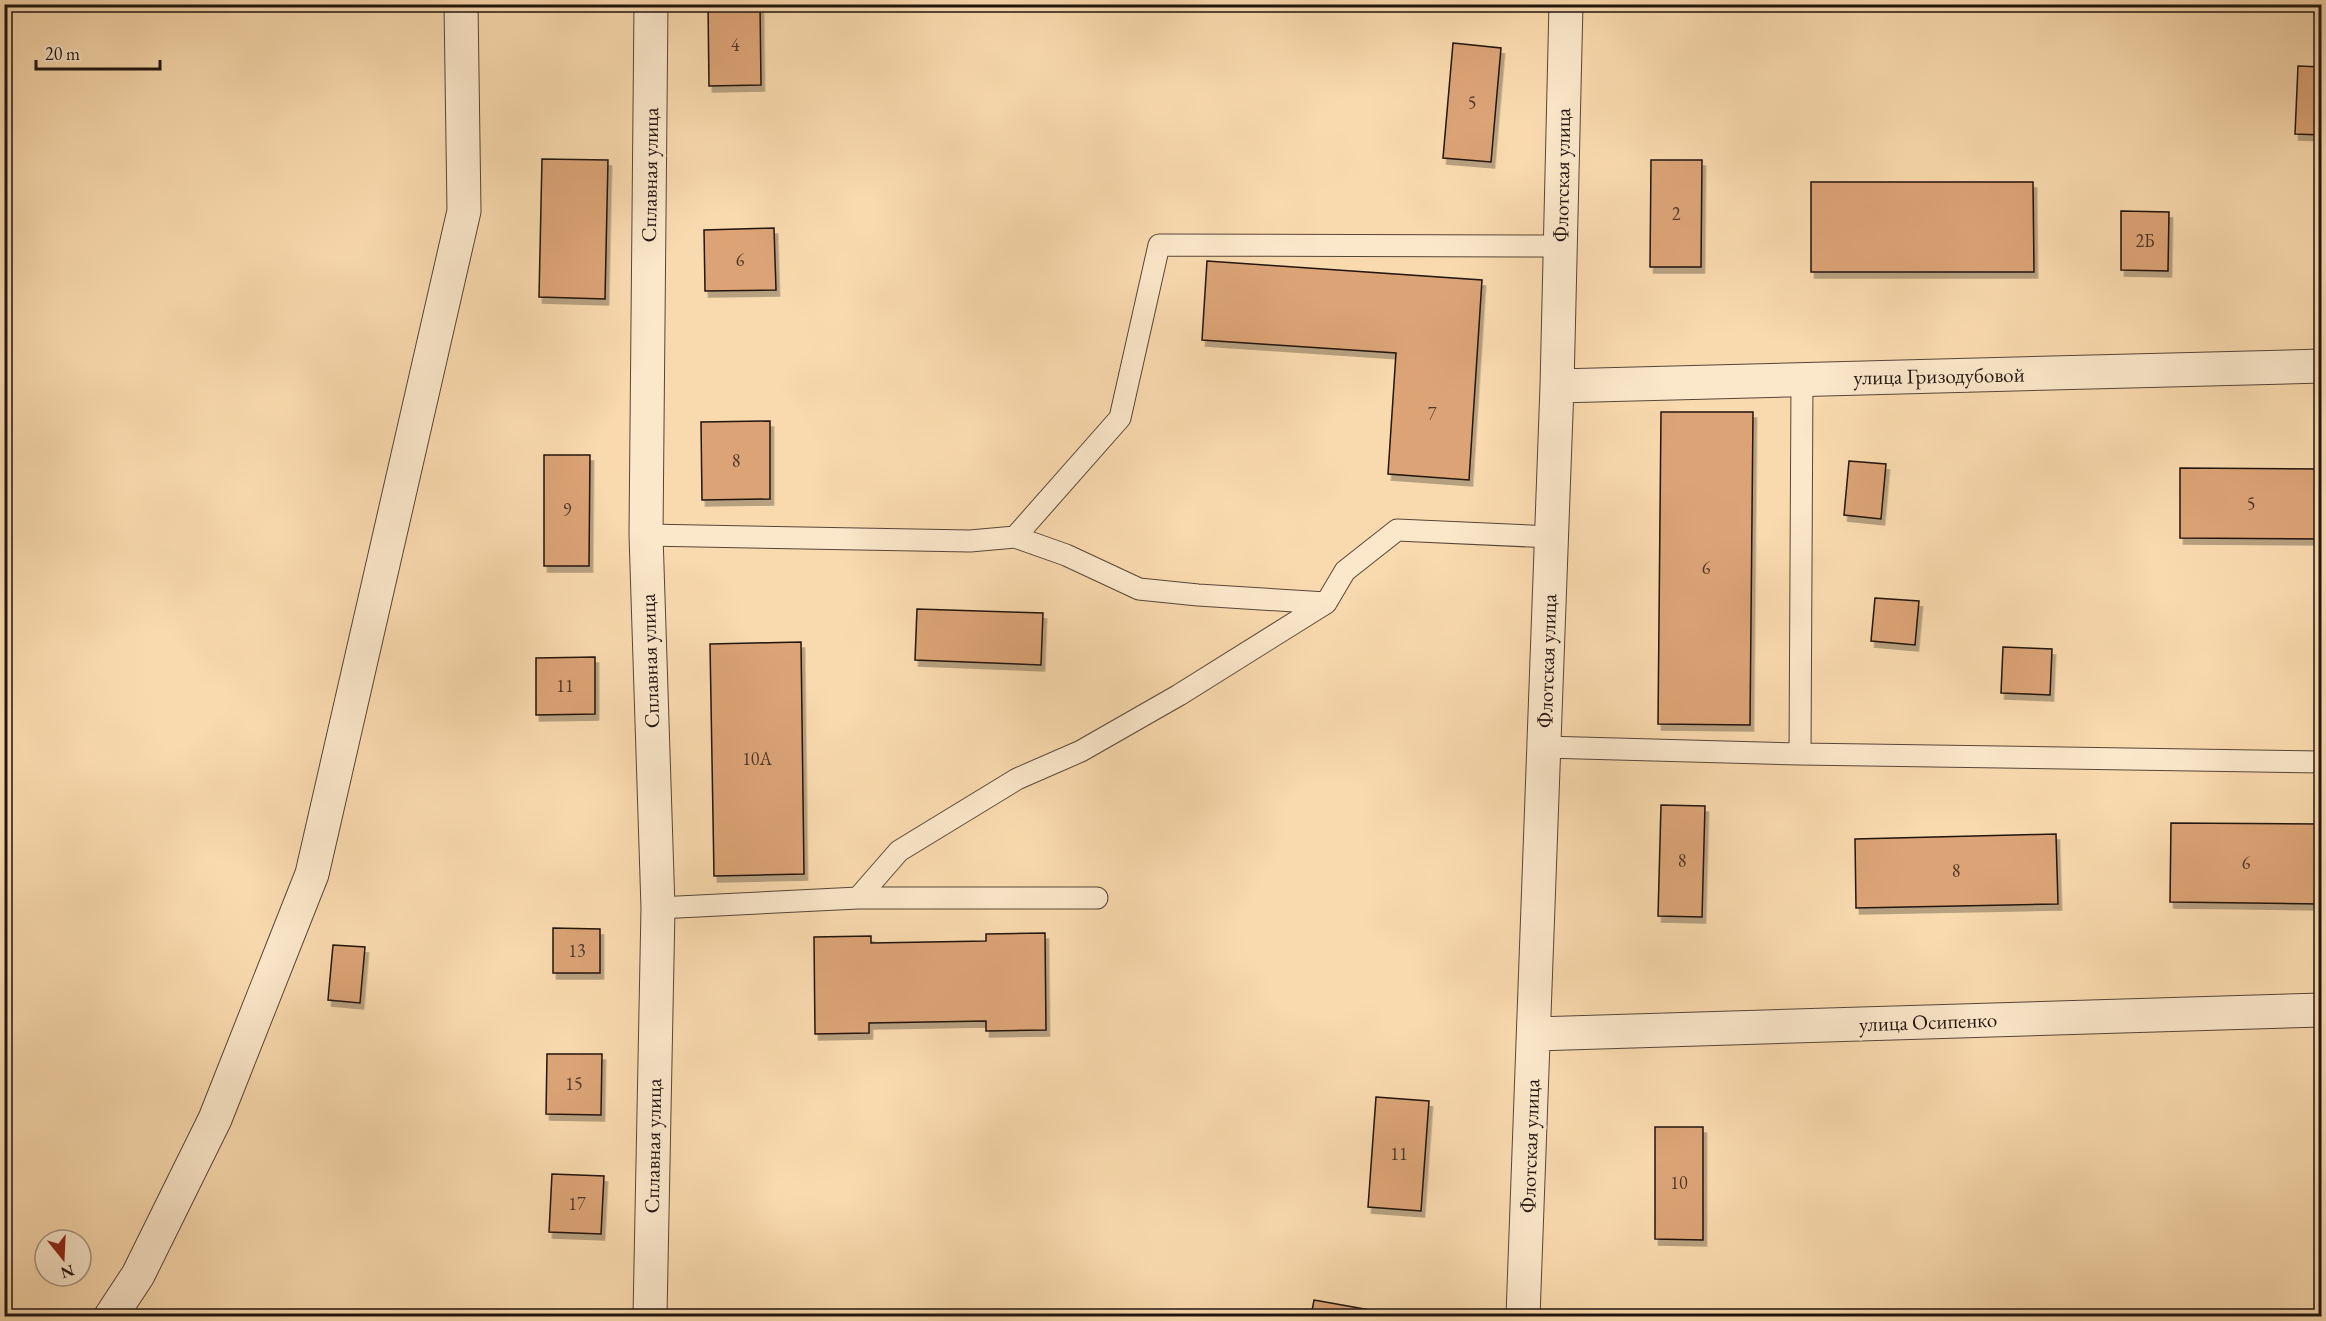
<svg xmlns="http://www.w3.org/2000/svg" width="2326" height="1321" font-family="'EB Garamond',serif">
	<defs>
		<filter id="shadow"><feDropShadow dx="3.5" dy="6" stdDeviation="0" flood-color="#0004"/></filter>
	</defs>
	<rect width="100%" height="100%" fill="#f9daae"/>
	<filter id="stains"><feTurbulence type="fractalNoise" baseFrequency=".00333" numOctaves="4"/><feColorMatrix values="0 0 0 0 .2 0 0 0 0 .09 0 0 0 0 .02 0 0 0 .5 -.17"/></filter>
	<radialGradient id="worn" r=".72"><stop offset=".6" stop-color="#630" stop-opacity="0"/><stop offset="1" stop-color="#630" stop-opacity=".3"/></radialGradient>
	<!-- building -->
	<path fill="#dca476" stroke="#21140f" stroke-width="1.5" filter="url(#shadow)" d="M708,4H760L761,85L709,86Z
		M1453,43L1501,48L1491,162L1443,158Z
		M2298,66L2322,67V135L2295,134Z
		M542,159L608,160L605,299L539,297Z
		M1651,160H1702L1701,267H1650Z
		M1811,182H2033L2034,272H1811Z
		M2121,211L2169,212L2168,271L2121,270Z
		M774,228L776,290L705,291L704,230Z
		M1207,261L1482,280L1469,480L1388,474L1396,353L1202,340Z
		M1661,412H1753L1750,725L1658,724Z
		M770,421V499L702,500L701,422Z
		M544,455H590L589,566H544Z
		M1849,461L1886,464L1881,519L1844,515Z
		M2180,468L2322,469V539L2180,538Z
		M1875,598L1919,601L1915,645L1871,641Z
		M917,609L1043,613L1041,665L915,660Z
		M801,642L804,874L714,876L710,644Z
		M2003,647L2052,649L2050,695L2001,693Z
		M595,657V714L536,715V658Z
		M1661,805L1705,806L1702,917L1658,916Z
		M2171,823L2322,824V904L2170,902Z
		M2056,834L2058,904L1856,908L1855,839Z
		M553,928L600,929V973H553Z
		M1045,933L1046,1030L986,1031V1021L869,1023V1033L815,1034L814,937L871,936V943L986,941V934Z
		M333,945L365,947L360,1003L328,1000Z
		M547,1054H602L601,1115L546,1114Z
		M1376,1097L1429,1101L1421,1211L1368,1207Z
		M1655,1127H1703V1240L1655,1239Z
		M552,1174L604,1176L601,1234L549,1232Z
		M1314,1300L1404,1316H1311Z
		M573,1312H609V1316H573Z"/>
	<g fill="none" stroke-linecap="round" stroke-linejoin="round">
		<!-- lane casing -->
		<g stroke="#574637" stroke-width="23">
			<path id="lane" d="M646,535L970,541L1015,537L1120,418L1159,245L1560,246
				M1015,537L1066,555L1139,589L1198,595L1326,603
				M1544,747L1800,754L2322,762
				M1800,754L1802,380
				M858,898L899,851L1017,779L1081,751L1179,695L1326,603L1345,571L1397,530L1551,537
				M658,908L858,898H1097"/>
		</g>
		<!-- street casing -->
		<g stroke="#574637" stroke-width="35">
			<path id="street" d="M1557,386L2322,366
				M1535,1034L2322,1010
				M111,1316L138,1275L215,1119L312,874L464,211L461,4
				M650,1316L658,908L646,535L651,4
				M1523,1316L1557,386L1566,4"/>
		</g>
		<!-- lane -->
		<use href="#lane" stroke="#fbe7ca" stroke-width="21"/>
		<!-- street -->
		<use href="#street" stroke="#fbe7ca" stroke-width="33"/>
	</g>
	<g text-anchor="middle" stroke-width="6" stroke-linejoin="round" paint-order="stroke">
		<!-- number labels -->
		<g font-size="18" fill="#503829">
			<text x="735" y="51">4</text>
			<text x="1472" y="109">5</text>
			<text x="1676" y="220">2</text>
			<text x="2145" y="247">2Б</text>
			<text x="740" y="266">6</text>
			<text x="1432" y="420">7</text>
			<text x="736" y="467">8</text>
			<text x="2251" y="510">5</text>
			<text x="567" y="516">9</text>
			<text x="1706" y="574">6</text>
			<text x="565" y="692">11</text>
			<text x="757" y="765">10А</text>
			<text x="1682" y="867">8</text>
			<text x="2246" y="869">6</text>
			<text x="1956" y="877">8</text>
			<text x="577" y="957">13</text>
			<text x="574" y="1090">15</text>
			<text x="1399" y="1160">11</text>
			<text x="1679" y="1189">10</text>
			<text x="577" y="1210">17</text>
		</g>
		<!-- street labels -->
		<g font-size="21" fill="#21140f" stroke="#fbe7ca">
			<text transform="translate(650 175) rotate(-89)" y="7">Сплавная улица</text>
			<text transform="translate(1562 175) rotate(-89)" y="7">Флотская улица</text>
			<text transform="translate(1939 376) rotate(-1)" y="7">улица Гризодубовой</text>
			<text transform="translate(650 661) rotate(-92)" y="7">Сплавная улица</text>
			<text transform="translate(1547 661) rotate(-88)" y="7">Флотская улица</text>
			<text transform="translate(1928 1022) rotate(-2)" y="7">улица Осипенко</text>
			<text transform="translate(653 1146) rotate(-89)" y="7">Сплавная улица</text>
			<text transform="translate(1530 1146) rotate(-88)" y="7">Флотская улица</text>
		</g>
	</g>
	<!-- margin -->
	<rect width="2326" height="1321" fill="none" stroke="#f9daae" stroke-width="24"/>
	<rect x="6" y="6" width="2314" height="1309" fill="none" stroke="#21140f" stroke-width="3"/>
	<rect x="12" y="12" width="2302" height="1297" fill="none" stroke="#21140f" stroke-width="1.5"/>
	<!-- north arrow -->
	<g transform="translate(63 1258) rotate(162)"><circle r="28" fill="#fbe7ca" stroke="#a4937f" stroke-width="1.5"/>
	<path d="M0-4.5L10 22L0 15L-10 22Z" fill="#8f2418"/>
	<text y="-9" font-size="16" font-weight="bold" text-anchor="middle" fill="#21140f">N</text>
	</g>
	<!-- scale -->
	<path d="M36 60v9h124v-9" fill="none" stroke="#21140f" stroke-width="3"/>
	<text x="45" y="60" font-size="18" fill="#21140f" stroke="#fbe7ca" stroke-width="4.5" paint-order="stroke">20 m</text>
	<rect width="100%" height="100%" filter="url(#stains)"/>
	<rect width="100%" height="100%" fill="url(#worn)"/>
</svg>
